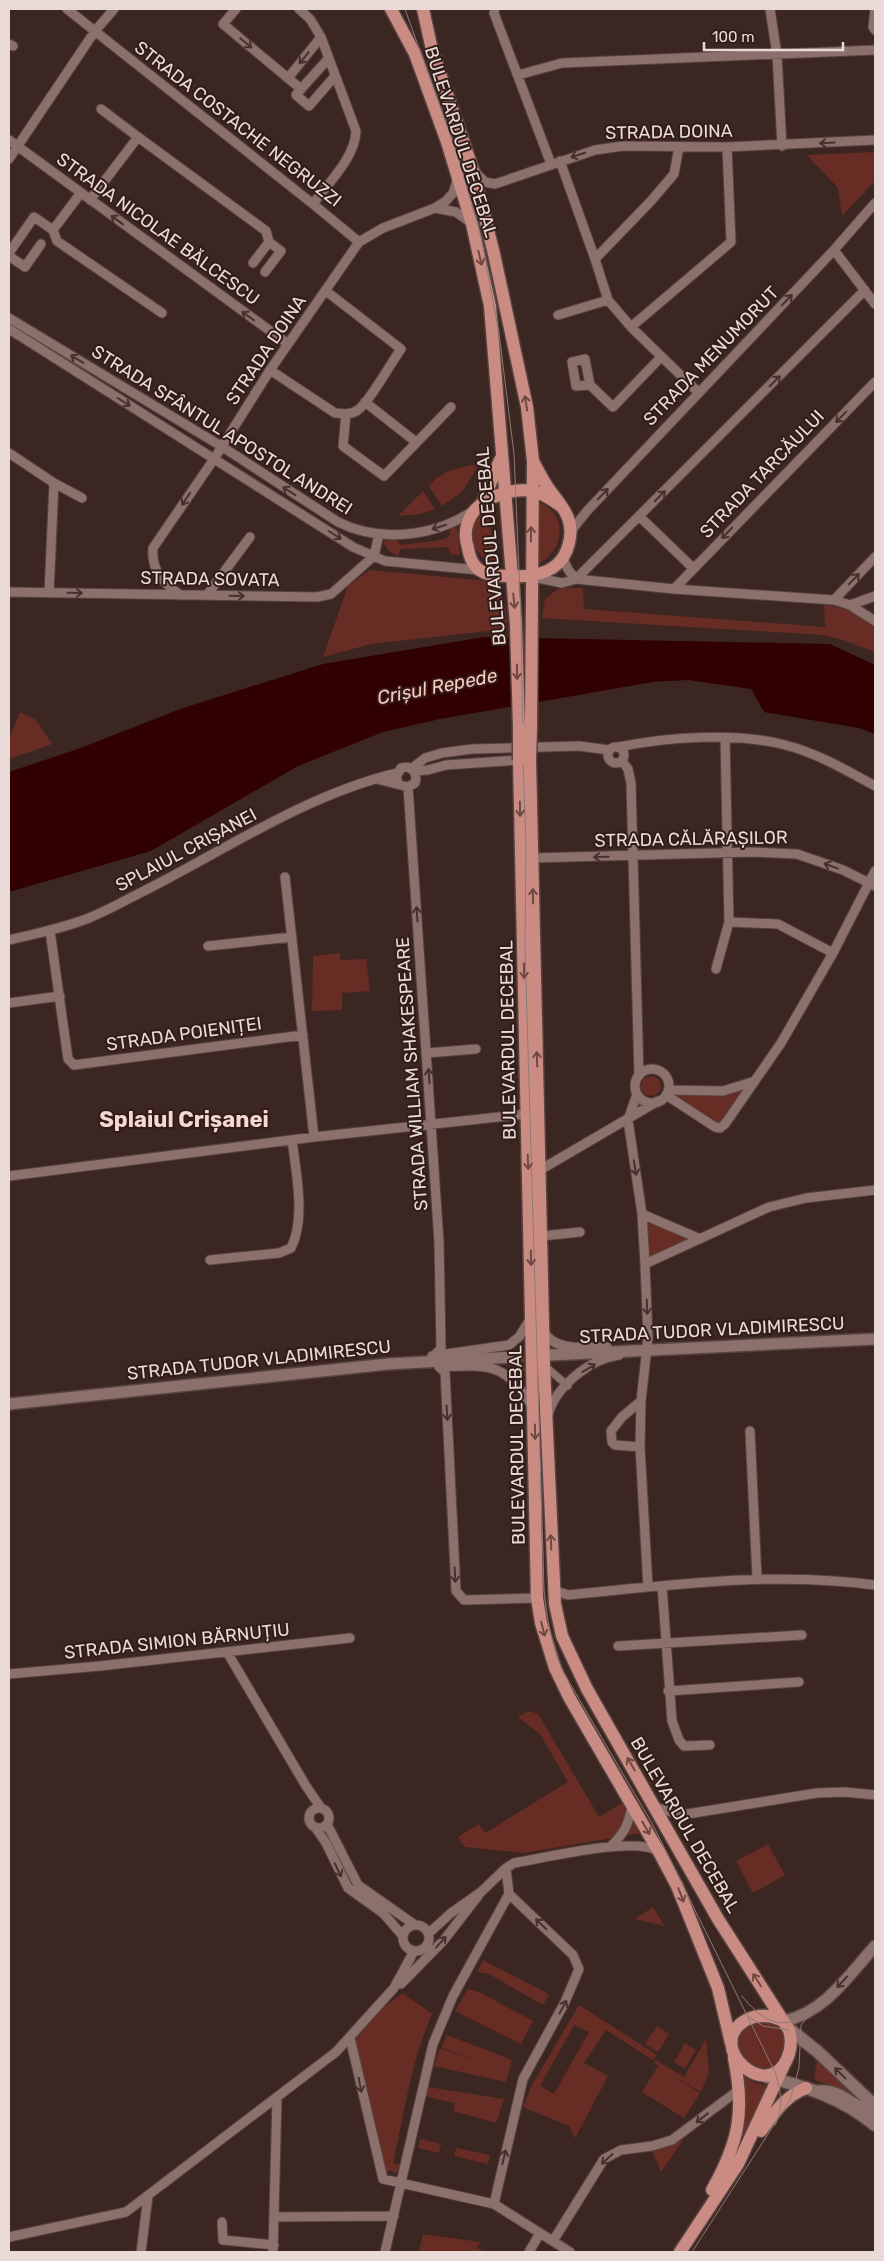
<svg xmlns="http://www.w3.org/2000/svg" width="884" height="2261" font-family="Rubik,sans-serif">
	<rect width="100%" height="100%" fill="#3c2622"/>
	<!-- green -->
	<path fill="#672d24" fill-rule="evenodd" d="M875,152V181L842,216L838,188L807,155Z
		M479,464L462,492L442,506L429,486C442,470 460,467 479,464Z
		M423,491L435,509L421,514L398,516Z
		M540,503C570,515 563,554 537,564Z
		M488,510L496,564C470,558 463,523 488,510Z
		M450,527H457L460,555L451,554L447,547L400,549L398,556L390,552L382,541L397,539L400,545L436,541L449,537Z
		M370,570L488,581C505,594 507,608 507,629L371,644L323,657L348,586Z
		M559,588H583L584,609L825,627L824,604L854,611L875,624V652L843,640L823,635L542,618L545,599Z
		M20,712L36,720L52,744L9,759V739Z
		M340,953V960L366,959L370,991L342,993V1010L312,1011L313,956Z
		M641 1086a10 10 0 1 1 20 0a10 10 0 1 1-20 0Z
		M752,1082L720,1128L667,1092H706Z
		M642,1214L700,1239L645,1264Z
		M529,1711L538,1714L599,1817L624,1802L642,1833L524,1853L465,1847L458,1837L479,1824L485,1833L568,1782L540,1734L518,1717Z
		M768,1844L785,1875L753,1893L736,1861Z
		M653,1907L664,1926L635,1919Z
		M483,1960L549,1994L543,2005L489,1974L477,1972Z
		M468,1989L479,1992L533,2021L521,2044L455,2011Z
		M403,1993L432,2014C411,2062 404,2113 393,2164H401L398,2171L395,2173L390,2170L382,2178L353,2048C360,2023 383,2007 403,1993Z
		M579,2005L657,2055L653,2060L606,2030L584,2063L608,2076L575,2138L569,2126L523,2107L532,2085ZM574,2025L589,2032L554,2094L540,2086Z
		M738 2045a24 24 0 1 1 48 0a24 24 0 1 1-48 0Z
		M657,2026L669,2034L658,2052L645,2044Z
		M447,2035L512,2060L506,2082L434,2066L440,2048L479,2062L441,2047Z
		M706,2039L709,2072L701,2092L664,2070L700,2093L684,2118L642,2092L658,2066L654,2063L656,2060L684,2077Z
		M685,2043L696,2050L685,2069L674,2062Z
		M817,2059L869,2106L837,2087L814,2080Z
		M743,2075L753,2082L771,2087L744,2140L739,2138L746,2103Z
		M428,2087L504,2099L496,2123L453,2111L455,2103L425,2096Z
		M420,2139L441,2144L439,2153L418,2148Z
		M683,2140L661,2172L651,2148Z
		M456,2148L490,2155L488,2164L454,2156Z
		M423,2234L480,2242L477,2248L486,2252H419Z"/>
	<!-- water -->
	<path fill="#300100" d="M484,637L830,644L875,665V734L859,728L764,712L751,689L688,680L653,682L440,719L383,732L298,766L151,851L9,892V772L78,749L183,708L323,664Z"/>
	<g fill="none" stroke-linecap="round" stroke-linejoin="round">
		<!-- pedestrian-tunnel -->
		<path stroke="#56413d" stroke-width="7" stroke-dasharray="7 3.5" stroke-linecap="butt" d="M520,1368L534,1367"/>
		<!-- tertiary-tunnel -->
		<path stroke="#56413d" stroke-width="11" stroke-dasharray="11 5.5" stroke-linecap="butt" d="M513,1357L540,1356"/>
		<!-- pedestrian casing -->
		<g stroke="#564340" stroke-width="9">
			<path id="pedestrian" d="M546,1367L568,1386"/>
		</g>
		<!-- minor casing -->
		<g stroke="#564340" stroke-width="11">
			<path id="minor" d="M67,9L313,204L359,242
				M236,9L223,24L301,89L328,59
				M299,9L310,19L321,37L356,131C355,158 328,183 313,204
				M495,9L494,13L551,164
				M770,9L777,55L782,146
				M875,9L873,27L875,30
				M9,44L13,46
				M518,75L562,63L875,50
				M288,78L321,37
				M301,89L296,95L309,106L335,76
				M101,109L138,137
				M9,140L288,344
				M9,159L95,31L114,9
				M560,161L595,259L608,300L631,327L698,392
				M474,171L485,182L495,184L595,150L623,146L727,147L875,140
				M90,200L138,137L266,231L269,242L253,263
				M435,208L456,212L470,222
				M53,230L80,194
				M834,250L875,304
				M9,253L34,217L53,230L57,241L162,313
				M9,256L25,267L41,244
				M595,259L651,201L674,174L679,147
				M265,272L281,251L269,242
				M558,315L608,300
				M9,318L221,446L338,522C380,543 435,537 474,510
				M631,327L731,242L727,147
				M9,329L353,547L385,561L478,570
				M270,370L335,413C343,414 351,415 358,410C371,400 390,364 401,349L326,291
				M590,385L576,386L572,362L585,359L590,385L613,407L661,357
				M365,402L416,442
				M346,414L343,446L384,476L451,407
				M9,453L54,483L49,593
				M54,483L82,498
				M639,516L693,568
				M571,531L587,511L834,250L875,203
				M563,559L569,571L576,579
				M533,577L562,583L576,579L674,589L834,600L850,605L875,621
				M576,579L865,290
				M674,589L875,382
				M9,592L317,597L331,594L374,556L379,534
				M180,595C163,583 151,570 153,548L214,459L270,370L359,242L383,228L435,208L446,201L453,193L458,178
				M207,595L250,537
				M834,600L875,557
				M850,605L875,596
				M608 755a8 8 0 1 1 16 0a8 8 0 1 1-16 0Z
				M619,747C667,737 737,732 785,745C817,753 846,770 875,786
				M622,761L628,769L631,783L639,1076
				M411,769L425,758L442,753L472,749L579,746L609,750
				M414,771L428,770L446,765L519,760
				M377,779L408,787L415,783C418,773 412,765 401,768L396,777L398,783
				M408,787L439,1242L441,1348L434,1356
				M532,858L752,852L797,854L843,870L875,886
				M285,877L314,1137
				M729,922L778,924L833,953L875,871
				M50,931L68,1059L74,1065L303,1035
				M9,940C36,934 63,928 89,918C103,912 117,905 130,898C218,855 301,796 397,773
				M208,946L292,937
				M716,969L729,922L725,738
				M9,1003L60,996
				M427,1053L476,1049
				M635 1086a17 17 0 1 1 34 0a17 17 0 1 1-34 0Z
				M668,1090L723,1091L752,1082
				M666,1095L715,1127L720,1128L725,1124L781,1043L833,953
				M628,1120L642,1214L645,1264L648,1338L641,1401L640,1447L648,1587
				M628,1120L637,1094
				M540,1170L658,1101
				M9,1176L314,1137L527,1114
				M642,1214L700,1239
				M542,1236L580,1232
				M210,1260L279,1253L291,1248C306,1219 296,1172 292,1140
				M645,1264L769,1207L806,1198L875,1190
				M544,1332C555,1352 587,1347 607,1347
				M432,1356L509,1345L519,1337L530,1319
				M439,1367L445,1372L456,1591L464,1600L537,1598
				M439,1367C487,1365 506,1361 533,1408
				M548,1415C556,1386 590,1359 619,1355
				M750,1431L757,1578
				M640,1447L615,1445L612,1442L611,1431L622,1417L641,1401
				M662,1586L672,1721L679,1740L684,1746L710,1745
				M553,1590L568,1595C671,1585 772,1571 875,1585
				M618,1646L802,1635
				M227,1652L306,1786L321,1808
				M9,1674L100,1666L350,1638
				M668,1691L799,1682
				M655,1807L681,1815L817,1793L845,1792L875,1795
				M309 1818a10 10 0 1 1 20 0a10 10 0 1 1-20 0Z
				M327,1824L358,1885L415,1925
				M315,1827L326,1843L348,1888L383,1913L403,1936
				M610,1847C624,1834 629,1824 632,1805
				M403 1938a13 13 0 1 1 26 0a13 13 0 1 1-26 0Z
				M429,1933L451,1913L481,1892L506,1868L514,1863C544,1858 634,1836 658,1851
				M401,1984L444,1940L478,1896
				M350,2038L383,2179L494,2204L570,2252
				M494,2204L523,2079L565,2002L579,1969L573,1955L509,1894
				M274,2217L394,2216
				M222,2222L223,2240L274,2245
				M9,2237L126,2212L336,2052L394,1988L414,1951
				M553,2241L604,2159L621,2150L652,2146L672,2140L740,2089
				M141,2252L148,2196
				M273,2252L277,2097
				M385,2252L433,2044L453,1996L509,1894L506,1868
				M529,2252L540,2233"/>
		</g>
		<!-- tertiary casing -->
		<g stroke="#564340" stroke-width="14">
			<path id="tertiary" d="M551,1355L875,1339
				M9,1404L388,1364L513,1357
				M784,2021C824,2013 849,1975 875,1946
				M819,2091C842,2088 854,2110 875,2112"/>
		</g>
		<!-- secondary casing -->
		<g stroke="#564340" stroke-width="15">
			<path id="secondary" d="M787,2027L818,2052L875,2106
				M767,2077C809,2088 841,2097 875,2125"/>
		</g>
		<!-- primary casing -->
		<g stroke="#564340" stroke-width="15">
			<path id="primary" d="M391,9L415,54L447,142L472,224L490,306L516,625L519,728
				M423,9L432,50L473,170L494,254L527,407L533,461L531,727
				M534,463C539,472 543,481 549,489C556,499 566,509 569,521C571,528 571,535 569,543C562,574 533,578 506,576C497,576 484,575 477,568C472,563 469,555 468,548C465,539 465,530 468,522C475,500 510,487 532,491C543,493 553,500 562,507
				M482,504L500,460
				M519,760L537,1598L541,1623L555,1668L569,1697L659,1852L677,1886L718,1988L731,2043
				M530,760L544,1366L555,1604L562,1636L587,1689L718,1919L789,2030C792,2040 791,2050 787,2059C767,2104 703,2045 746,2020C758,2014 771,2015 783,2021
				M761,2131C775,2112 784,2097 806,2088
				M712,2190C739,2142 745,2112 734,2058
				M680,2252L738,2164L784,2065"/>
		</g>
		<!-- pedestrian -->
		<use href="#pedestrian" stroke="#8c706c" stroke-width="7"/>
		<!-- minor -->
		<use href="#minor" stroke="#8c706c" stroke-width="9"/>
		<!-- tertiary -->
		<use href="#tertiary" stroke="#8c706c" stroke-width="11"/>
		<!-- secondary -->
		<use href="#secondary" stroke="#8c706c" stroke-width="12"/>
		<!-- primary -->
		<use href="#primary" stroke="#ca8c82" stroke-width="12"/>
		<!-- tram -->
		<path stroke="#8c7975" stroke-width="1" d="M405,9L458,157L481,237L499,333L514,454L521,617L523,760L526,845L525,948L544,1590C547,1618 551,1644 562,1670L652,1823L775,2072C781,2090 784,2108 775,2125
			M742,1996C779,2043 804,2021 836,1986C849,1972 862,1958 875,1943
			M749,2017L763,2026L789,2030
			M692,2252L790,2100L799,2068L801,2025L813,2010"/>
		<!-- primary-bridge casing -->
		<g stroke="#564340" stroke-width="15" stroke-linecap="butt">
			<path id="primary-bridge" d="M519,728V760
				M530,760L531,727"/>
		</g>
		<!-- primary-bridge -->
		<use href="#primary-bridge" stroke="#ca8c82" stroke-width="12"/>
	</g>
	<!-- one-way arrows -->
	<defs><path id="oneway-shaft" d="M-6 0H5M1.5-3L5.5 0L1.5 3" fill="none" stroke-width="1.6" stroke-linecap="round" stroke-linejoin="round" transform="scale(1.25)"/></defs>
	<g stroke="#48312d">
		<use href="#oneway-shaft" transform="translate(246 43) rotate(40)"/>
		<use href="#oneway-shaft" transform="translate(304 58) rotate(129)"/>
		<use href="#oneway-shaft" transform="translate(827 143) rotate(177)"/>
		<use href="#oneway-shaft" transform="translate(578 155) rotate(162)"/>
		<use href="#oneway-shaft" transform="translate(117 220) rotate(-144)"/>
		<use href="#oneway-shaft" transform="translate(787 300) rotate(-46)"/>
		<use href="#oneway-shaft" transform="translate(248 316) rotate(-144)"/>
		<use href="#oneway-shaft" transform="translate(77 359) rotate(-149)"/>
		<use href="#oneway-shaft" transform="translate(775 381) rotate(-45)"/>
		<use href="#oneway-shaft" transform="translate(124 402) rotate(32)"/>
		<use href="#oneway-shaft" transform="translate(841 417) rotate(134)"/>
		<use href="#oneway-shaft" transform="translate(289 491) rotate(-147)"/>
		<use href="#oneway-shaft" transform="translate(603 494) rotate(-46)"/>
		<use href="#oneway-shaft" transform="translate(660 496) rotate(-45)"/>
		<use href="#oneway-shaft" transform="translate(186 499) rotate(124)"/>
		<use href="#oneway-shaft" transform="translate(439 527) rotate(162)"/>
		<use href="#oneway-shaft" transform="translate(727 533) rotate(134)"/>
		<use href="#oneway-shaft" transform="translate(335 535) rotate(32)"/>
		<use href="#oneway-shaft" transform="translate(854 579) rotate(-46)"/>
		<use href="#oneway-shaft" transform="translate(75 593) rotate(1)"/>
		<use href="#oneway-shaft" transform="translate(237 596) rotate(1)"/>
		<use href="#oneway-shaft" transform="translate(601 857) rotate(179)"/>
		<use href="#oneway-shaft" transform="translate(831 866) rotate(-159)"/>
		<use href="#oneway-shaft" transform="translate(417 914) rotate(-94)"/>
		<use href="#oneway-shaft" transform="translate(429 1076) rotate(-94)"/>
		<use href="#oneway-shaft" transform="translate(635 1168) rotate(81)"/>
		<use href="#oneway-shaft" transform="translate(647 1307) rotate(88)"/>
		<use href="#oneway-shaft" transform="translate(589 1368) rotate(-31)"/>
		<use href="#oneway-shaft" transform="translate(447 1413) rotate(87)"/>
		<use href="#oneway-shaft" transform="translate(455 1575) rotate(87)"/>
		<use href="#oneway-shaft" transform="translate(338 1870) rotate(64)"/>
		<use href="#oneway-shaft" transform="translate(541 1924) rotate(-136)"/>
		<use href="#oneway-shaft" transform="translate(441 1942) rotate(-48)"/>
		<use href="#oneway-shaft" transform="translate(842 1982) rotate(133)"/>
		<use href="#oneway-shaft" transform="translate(563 2007) rotate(-62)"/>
		<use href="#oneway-shaft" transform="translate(840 2073) rotate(-136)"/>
		<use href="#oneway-shaft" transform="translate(360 2085) rotate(79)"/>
		<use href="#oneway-shaft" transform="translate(702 2118) rotate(142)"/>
		<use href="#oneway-shaft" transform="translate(504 2157) rotate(-77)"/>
		<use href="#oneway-shaft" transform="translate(607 2159) rotate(138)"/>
	</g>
	<g stroke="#6e4942">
		<use href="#oneway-shaft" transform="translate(480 258) rotate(77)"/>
		<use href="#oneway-shaft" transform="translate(526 403) rotate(-99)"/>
		<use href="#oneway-shaft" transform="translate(531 534) rotate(-89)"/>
		<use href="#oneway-shaft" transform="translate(514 601) rotate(84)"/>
		<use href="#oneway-shaft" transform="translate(517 672) rotate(89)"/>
		<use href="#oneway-shaft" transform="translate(520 809) rotate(89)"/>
		<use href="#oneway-shaft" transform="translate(533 896) rotate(-91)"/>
		<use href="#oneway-shaft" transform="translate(524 971) rotate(89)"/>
		<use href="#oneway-shaft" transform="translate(537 1059) rotate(-92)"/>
		<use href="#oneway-shaft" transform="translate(528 1162) rotate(88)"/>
		<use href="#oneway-shaft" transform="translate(531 1258) rotate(89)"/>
		<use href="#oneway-shaft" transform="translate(535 1432) rotate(89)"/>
		<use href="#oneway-shaft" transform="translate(551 1542) rotate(-92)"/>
		<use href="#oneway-shaft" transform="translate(543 1629) rotate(76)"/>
		<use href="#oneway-shaft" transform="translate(631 1764) rotate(-120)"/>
		<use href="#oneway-shaft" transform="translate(646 1828) rotate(60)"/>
		<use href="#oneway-shaft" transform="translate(681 1895) rotate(69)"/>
		<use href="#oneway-shaft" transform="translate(757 1980) rotate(-123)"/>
	</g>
	<g text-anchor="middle" stroke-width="4" stroke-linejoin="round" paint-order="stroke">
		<!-- street labels -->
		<g font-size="18" fill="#e9dad7" stroke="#311c18">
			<text transform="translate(238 124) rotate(38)" y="6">STRADA COSTACHE NEGRUZZI</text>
			<text transform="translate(669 132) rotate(-1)" y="6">STRADA DOINA</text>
			<text transform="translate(461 142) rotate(72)" y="6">BULEVARDUL DECEBAL</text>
			<text transform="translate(158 229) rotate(36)" y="6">STRADA NICOLAE BĂLCESCU</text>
			<text transform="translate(266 350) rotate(-56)" y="6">STRADA DOINA</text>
			<text transform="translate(711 356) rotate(-46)" y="6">STRADA MENUMORUT</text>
			<text transform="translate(222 430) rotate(32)" y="6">STRADA SFÂNTUL APOSTOL ANDREI</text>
			<text transform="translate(762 474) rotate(-46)" y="6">STRADA TARCĂULUI</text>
			<text transform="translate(491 546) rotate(-95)" y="6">BULEVARDUL DECEBAL</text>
			<text transform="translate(210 579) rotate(1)" y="6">STRADA SOVATA</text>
			<text transform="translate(691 839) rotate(-1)" y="6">STRADA CĂLĂRAȘILOR</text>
			<text transform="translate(186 850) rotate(-28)" y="6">SPLAIUL CRIȘANEI</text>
			<text transform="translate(184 1034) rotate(-8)" y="6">STRADA POIENIȚEI</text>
			<text transform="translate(508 1040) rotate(-91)" y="6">BULEVARDUL DECEBAL</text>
			<text transform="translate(412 1074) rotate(-94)" y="6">STRADA WILLIAM SHAKESPEARE</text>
			<text transform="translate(712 1330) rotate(-3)" y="6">STRADA TUDOR VLADIMIRESCU</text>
			<text transform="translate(259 1360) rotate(-6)" y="6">STRADA TUDOR VLADIMIRESCU</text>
			<text transform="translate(517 1445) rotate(-91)" y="6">BULEVARDUL DECEBAL</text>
			<text transform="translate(177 1641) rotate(-6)" y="6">STRADA SIMION BĂRNUȚIU</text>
			<text transform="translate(685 1825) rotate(60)" y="6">BULEVARDUL DECEBAL</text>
		</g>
		<!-- water labels -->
		<g font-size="19" font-style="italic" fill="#fec8be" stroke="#311c18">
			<text transform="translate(437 686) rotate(-11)" y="7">Crișul Repede</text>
		</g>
		<!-- district labels -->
		<g font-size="22" font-weight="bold" fill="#f6d7d2" stroke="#311c18">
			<text x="184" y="1127">Splaiul Crișanei</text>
		</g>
	</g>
	<!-- border -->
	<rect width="884" height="2261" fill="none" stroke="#e9dad7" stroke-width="20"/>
	<!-- scale -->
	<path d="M704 42v8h139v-8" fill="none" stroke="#e9dad7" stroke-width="2.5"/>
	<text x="712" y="42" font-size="15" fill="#e9dad7" stroke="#311c18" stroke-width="4" paint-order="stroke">100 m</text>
</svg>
